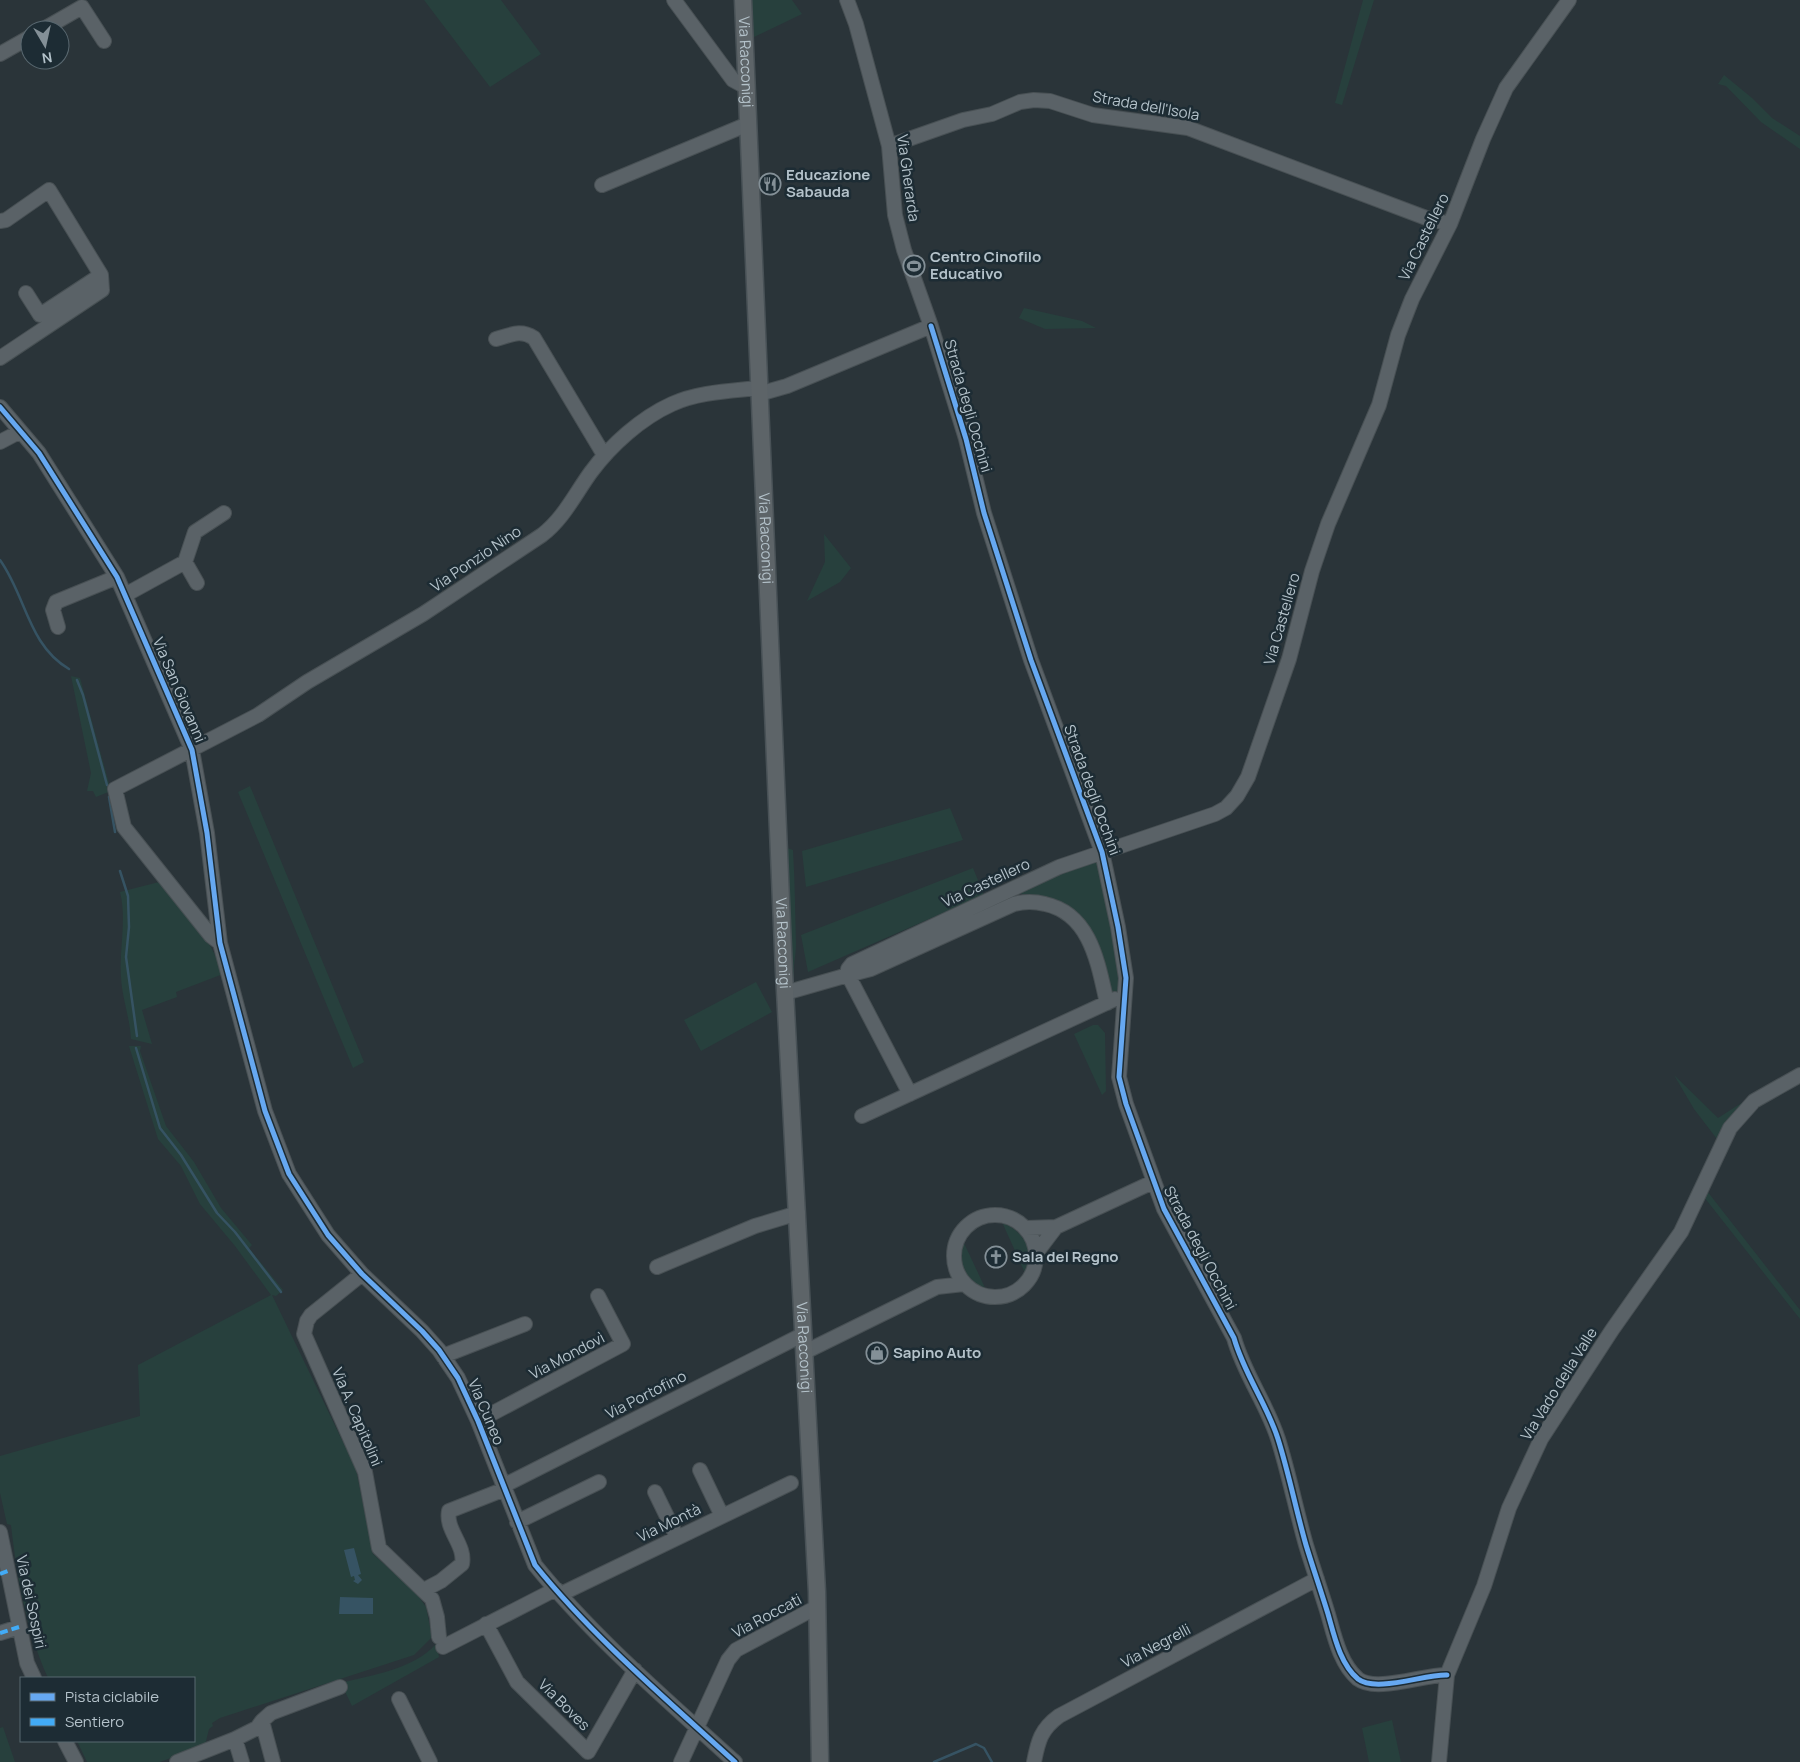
<svg xmlns="http://www.w3.org/2000/svg" width="1800" height="1762" font-family="Manrope,sans-serif">
	<rect width="100%" height="100%" fill="#2a3439"/>
	<!-- green -->
	<path fill="#27403d" d="M424,0H501L541,54L490,87Z
		M747,0H792L802,14L754,37L748,35Z
		M1363,0H1374L1342,105L1335,103Z
		M1724,75L1752,98L1772,118L1800,136V149L1761,122L1726,86L1718,84Z
		M1024,308L1082,321L1096,328L1045,329L1019,318Z
		M824,534L851,568L840,582L807,601L825,562Z
		M71,676L80,678L111,791L96,797L93,791H87L91,773Z
		M250,786L364,1062L353,1068L238,792Z
		M950,808L963,840L806,887L802,851Z
		M787,848L793,850C795,882 795,913 796,945C796,955 793,966 794,976L791,979Z
		M1094,858L1100,865L1122,973V990L1110,997C1100,941 1088,897 1022,894L1019,889Z
		M973,868L984,895L808,972L801,935Z
		M159,882C188,910 209,936 223,974L176,992L177,997L142,1010L152,1044L131,1039C130,1018 122,998 121,977C119,948 127,920 120,892Z
		M756,982L772,1012L701,1051L684,1020Z
		M1093,1025H1098L1105,1033L1106,1091L1102,1095L1074,1034Z
		M129,1046H141L140,1051L166,1126L194,1162L221,1208L252,1245L249,1248L283,1290L276,1296L272,1295L356,1469L373,1554L416,1593L426,1607L432,1637L414,1655L220,1718L212,1723L213,1726L209,1729L205,1745L160,1762H87L77,1741H194V1678H48C26,1629 17,1578 11,1525L7,1524L0,1493V1456L140,1416L138,1365L271,1295L235,1246L200,1204L181,1166L158,1139Z
		M1674,1075L1718,1118L1743,1102L1717,1139L1694,1109Z
		M1707,1191L1800,1310V1319L1704,1197Z
		M1002,1222C1023,1232 1037,1250 1025,1273Z
		M963,1241L987,1292C962,1287 953,1264 963,1241Z
		M436,1644L439,1657L352,1706L341,1683C372,1675 414,1669 436,1644Z
		M1392,1720L1401,1762H1369L1362,1728Z
		M3,1727L15,1762H0V1728Z"/>
	<!-- water -->
	<path fill="#365363" d="M354,1548L361,1574L358,1575L362,1580L358,1584L353,1581L355,1580L354,1576L351,1577L344,1550Z
		M340,1597L373,1598V1614H339Z"/>
	<g fill="none" stroke-linecap="round" stroke-linejoin="round">
		<!-- stream -->
		<path stroke="#365363" stroke-width="2.5" d="M0,560C26,596 28,645 69,669
			M77,680L83,695L107,785
			M109,797L115,832
			M120,871L128,896L129,927L126,957L137,1036
			M136,1048L160,1128L181,1155L217,1213L235,1232L281,1292
			M934,1762L976,1744L984,1748L992,1762"/>
		<!-- minor casing -->
		<g stroke="#485054" stroke-width="16">
			<path id="minor" d="M674,0L733,80L746,87
				M42,30L82,7L104,41
				M0,54L30,37
				M889,146L963,120L992,114L1020,102L1034,100L1050,101L1093,115L1188,128L1429,219L1450,224
				M602,185L748,124
				M0,221L6,220L49,190L101,275L40,315L26,293
				M931,326L966,439L984,513L1031,660L1102,852L1118,927L1126,978L1119,1077L1126,1104L1164,1209L1234,1338C1244,1374 1267,1404 1278,1439C1289,1474 1296,1510 1306,1545C1313,1568 1321,1591 1328,1614C1334,1635 1340,1664 1358,1679C1376,1693 1425,1674 1447,1675
				M496,339C511,335 520,329 534,338L604,455
				M0,358L102,290L101,275
				M759,394L787,386L931,326L904,250L895,215L889,146L856,24L847,0
				M0,407L39,453L117,577L192,750L207,833L220,943L265,1111L289,1174L328,1235L362,1274L422,1331L439,1350L458,1378L478,1421L535,1565C593,1637 666,1699 735,1762
				M0,442L19,432
				M197,583L185,562L195,532L224,513
				M125,595L185,562
				M58,627L53,610L56,602L117,577
				M220,943L211,936L124,827L115,789L258,715L307,682L423,614L542,535C564,518 575,494 591,472C611,445 641,418 672,404C698,392 731,391 758,388
				M785,993L848,975V969L852,964L1059,867L1215,814L1226,808L1237,796L1248,777L1289,659L1312,571L1328,524L1379,405L1398,335L1412,299L1450,224L1483,139L1506,88L1569,0
				M910,1094L848,975L871,969L1014,904C1025,901 1034,901 1045,904C1091,914 1098,964 1107,1003
				M862,1116L1115,999
				M954 1256a41 41 0 1 1 82 0a41 41 0 1 1-82 0Z
				M1026,1228L1056,1227L1153,1182
				M1037,1252L1056,1227
				M657,1267L755,1226L798,1213
				M362,1274L311,1315L307,1321L304,1334L365,1472L379,1548L432,1599L437,1617L439,1637
				M805,1352L937,1287L964,1284
				M443,1356L525,1324
				M478,1421L623,1344L598,1296
				M700,1470L722,1516
				M503,1486L804,1334
				M655,1492L677,1537
				M517,1522L599,1482
				M0,1532L27,1663L34,1678
				M424,1590L441,1581L462,1564C466,1545 445,1530 449,1511L505,1489
				M561,1594L791,1483
				M486,1624L517,1682L588,1752L635,1670
				M0,1633L19,1627
				M443,1647L556,1589
				M399,1699L430,1762
				M65,1741L76,1762
				M177,1762L235,1739
				M242,1762L235,1739L257,1728L262,1721
				M273,1762L262,1721L271,1713L340,1687
				M681,1762L728,1660L736,1650L817,1607
				M1034,1762C1038,1741 1041,1729 1059,1716L1317,1579
				M1439,1762L1447,1675L1484,1586L1509,1508L1541,1439L1612,1330L1681,1232L1730,1128L1754,1101L1800,1075"/>
		</g>
		<!-- major casing -->
		<g stroke="#485156" stroke-width="19">
			<g id="major">
				<path id="s1" d="M743,0L784,972L817,1592L820,1762"/>
			</g>
		</g>
		<!-- minor -->
		<use href="#minor" stroke="#5a6267" stroke-width="14"/>
		<!-- major -->
		<use href="#major" stroke="#5d6468" stroke-width="16"/>
		<!-- quiet -->
		<path stroke="#42abf6" stroke-width="4" stroke-dasharray="8 4" stroke-linecap="butt" d="M0,1574L8,1571
			M0,1633L19,1627"/>
		<!-- cycleway casing -->
		<g stroke="#1d2c34" stroke-width="8">
			<path id="cycleway" d="M931,326L966,439L984,513L1031,660L1102,852L1118,927L1126,978L1119,1077L1126,1104L1164,1209L1234,1338C1244,1374 1267,1404 1278,1439C1289,1474 1296,1510 1306,1545C1313,1568 1321,1591 1328,1614C1334,1635 1340,1664 1358,1679C1376,1693 1425,1674 1447,1675
				M0,407L39,453L117,577L192,750L207,833L220,943L265,1111L289,1174L328,1235L362,1274L422,1331L439,1350L458,1378L478,1421L535,1565C593,1637 666,1699 735,1762"/>
		</g>
		<!-- cycleway -->
		<use href="#cycleway" stroke="#66a8f1" stroke-width="5"/>
	</g>
	<!-- icons -->
	<defs>
		<g id="restaurant-ring" transform="scale(1.125)"><circle r="9.5" fill="#1d2c34" stroke="#849097" stroke-width="1.5"/><path d="M-5-6h1v4h1v-4h1v4h1v-4h1v5L-1.5 .5V6h-2V.5L-5-1ZM5-6V6H3V1.5H1.5Q1.5-4 5-6Z" fill="#849097"/></g>
		<g id="stadium-ring" transform="scale(1.125)"><circle r="9.5" fill="#1d2c34" stroke="#849097" stroke-width="1.5"/><path d="M0-5a6.5 5 0 1 0 0 10a6.5 5 0 1 0 0-10ZM-3.5-1.8h7v3.6h-7Z" fill="#849097"/></g>
		<g id="church-ring" transform="scale(1.125)"><circle r="9.5" fill="#1d2c34" stroke="#849097" stroke-width="1.5"/><path d="M-1.2-6h2.4v3.5h3.3v2.4h-3.3V6h-2.4V-.1h-3.3v-2.4h3.3Z" fill="#849097"/></g>
		<g id="shop-ring" transform="scale(1.125)"><circle r="9.5" fill="#1d2c34" stroke="#849097" stroke-width="1.5"/><path d="M-5-2.5h2.3a2.7 3.5 0 0 1 5.4 0H5L5.5 6h-11ZM-1.5-2.5h3a1.5 2.3 0 0 0-3 0Z" fill="#849097"/></g>
	</defs>
	<g fill-rule="evenodd">
		<use href="#restaurant-ring" x="770" y="184"/>
		<use href="#stadium-ring" x="914" y="266"/>
		<use href="#church-ring" x="996" y="1257"/>
		<use href="#shop-ring" x="877" y="1353"/>
	</g>
	<g text-anchor="middle" stroke-width="5" stroke-linejoin="round" paint-order="stroke">
		<!-- street labels -->
		<g font-size="15" fill="#b4c2ca" stroke="#1d2c34">
			<text dy="5" stroke="none"><textPath href="#s1" startOffset="62">Via Racconigi</textPath></text>
			<text transform="translate(1146 106) rotate(10)" y="5">Strada dell'Isola</text>
			<text transform="translate(908 178) rotate(82)" y="5">Via Gherarda</text>
			<text transform="translate(1424 237) rotate(-64)" y="5">Via Castellero</text>
			<text transform="translate(968 406) rotate(74)" y="5">Strada degli Occhini</text>
			<text dy="5" stroke="none"><textPath href="#s1" startOffset="539">Via Racconigi</textPath></text>
			<text transform="translate(476 559) rotate(-34)" y="5">Via Ponzio Nino</text>
			<text transform="translate(1282 619) rotate(-74)" y="5">Via Castellero</text>
			<text transform="translate(179 690) rotate(67)" y="5">Via San Giovanni</text>
			<text transform="translate(1092 790) rotate(70)" y="5">Strada degli Occhini</text>
			<text transform="translate(986 883) rotate(-25)" y="5">Via Castellero</text>
			<text dy="5" stroke="none"><textPath href="#s1" startOffset="944">Via Racconigi</textPath></text>
			<text transform="translate(1200 1248) rotate(62)" y="5">Strada degli Occhini</text>
			<text dy="5" stroke="none"><textPath href="#s1" startOffset="1349">Via Racconigi</textPath></text>
			<text transform="translate(567 1356) rotate(-28)" y="5">Via Mondovì</text>
			<text transform="translate(1559 1384) rotate(-58)" y="5">Via Vado della Valle</text>
			<text transform="translate(646 1395) rotate(-27)" y="5">Via Portofino</text>
			<text transform="translate(486 1412) rotate(67)" y="5">Via Cuneo</text>
			<text transform="translate(357 1417) rotate(67)" y="5">Via A. Capitolini</text>
			<text transform="translate(669 1523) rotate(-26)" y="5">Via Montà</text>
			<text transform="translate(31 1602) rotate(78)" y="5">Via dei Sospiri</text>
			<text transform="translate(767 1616) rotate(-28)" y="5">Via Roccati</text>
			<text transform="translate(1156 1646) rotate(-28)" y="5">Via Negrelli</text>
			<text transform="translate(564 1705) rotate(45)" y="5">Via Boves</text>
		</g>
		<!-- poi labels -->
		<g font-size="15" font-weight="bold" fill="#b4c2ca" stroke="#1d2c34" text-anchor="start">
			<text x="786" y="180">Educazione<tspan x="786" dy="17">Sabauda</tspan></text>
			<text x="930" y="262">Centro Cinofilo<tspan x="930" dy="17">Educativo</tspan></text>
			<text x="1012" y="1262">Sala del Regno</text>
			<text x="893" y="1358">Sapino Auto</text>
		</g>
	</g>
	<!-- legend -->
	<rect x="20" y="1677" width="175" height="65" fill="#1d2c34" stroke="#596870"/>
	<rect x="30" y="1693" width="25" height="8" fill="#66a8f1" stroke="#596870"/>
	<text x="65" y="1702" font-size="15" fill="#b4c2ca">Pista ciclabile</text>
	<rect x="30" y="1718" width="25" height="8" fill="#42abf6" stroke="#596870"/>
	<text x="65" y="1727" font-size="15" fill="#b4c2ca">Sentiero</text>
	<!-- north arrow -->
	<g transform="translate(45 45) rotate(171)"><circle r="24" fill="#1d2c34" stroke="#596870"/>
	<path d="M0-4L9 19L0 12L-9 19Z" fill="#849097"/>
	<text y="-8" font-size="14" font-weight="bold" text-anchor="middle" fill="#b4c2ca">N</text>
	</g>
</svg>
